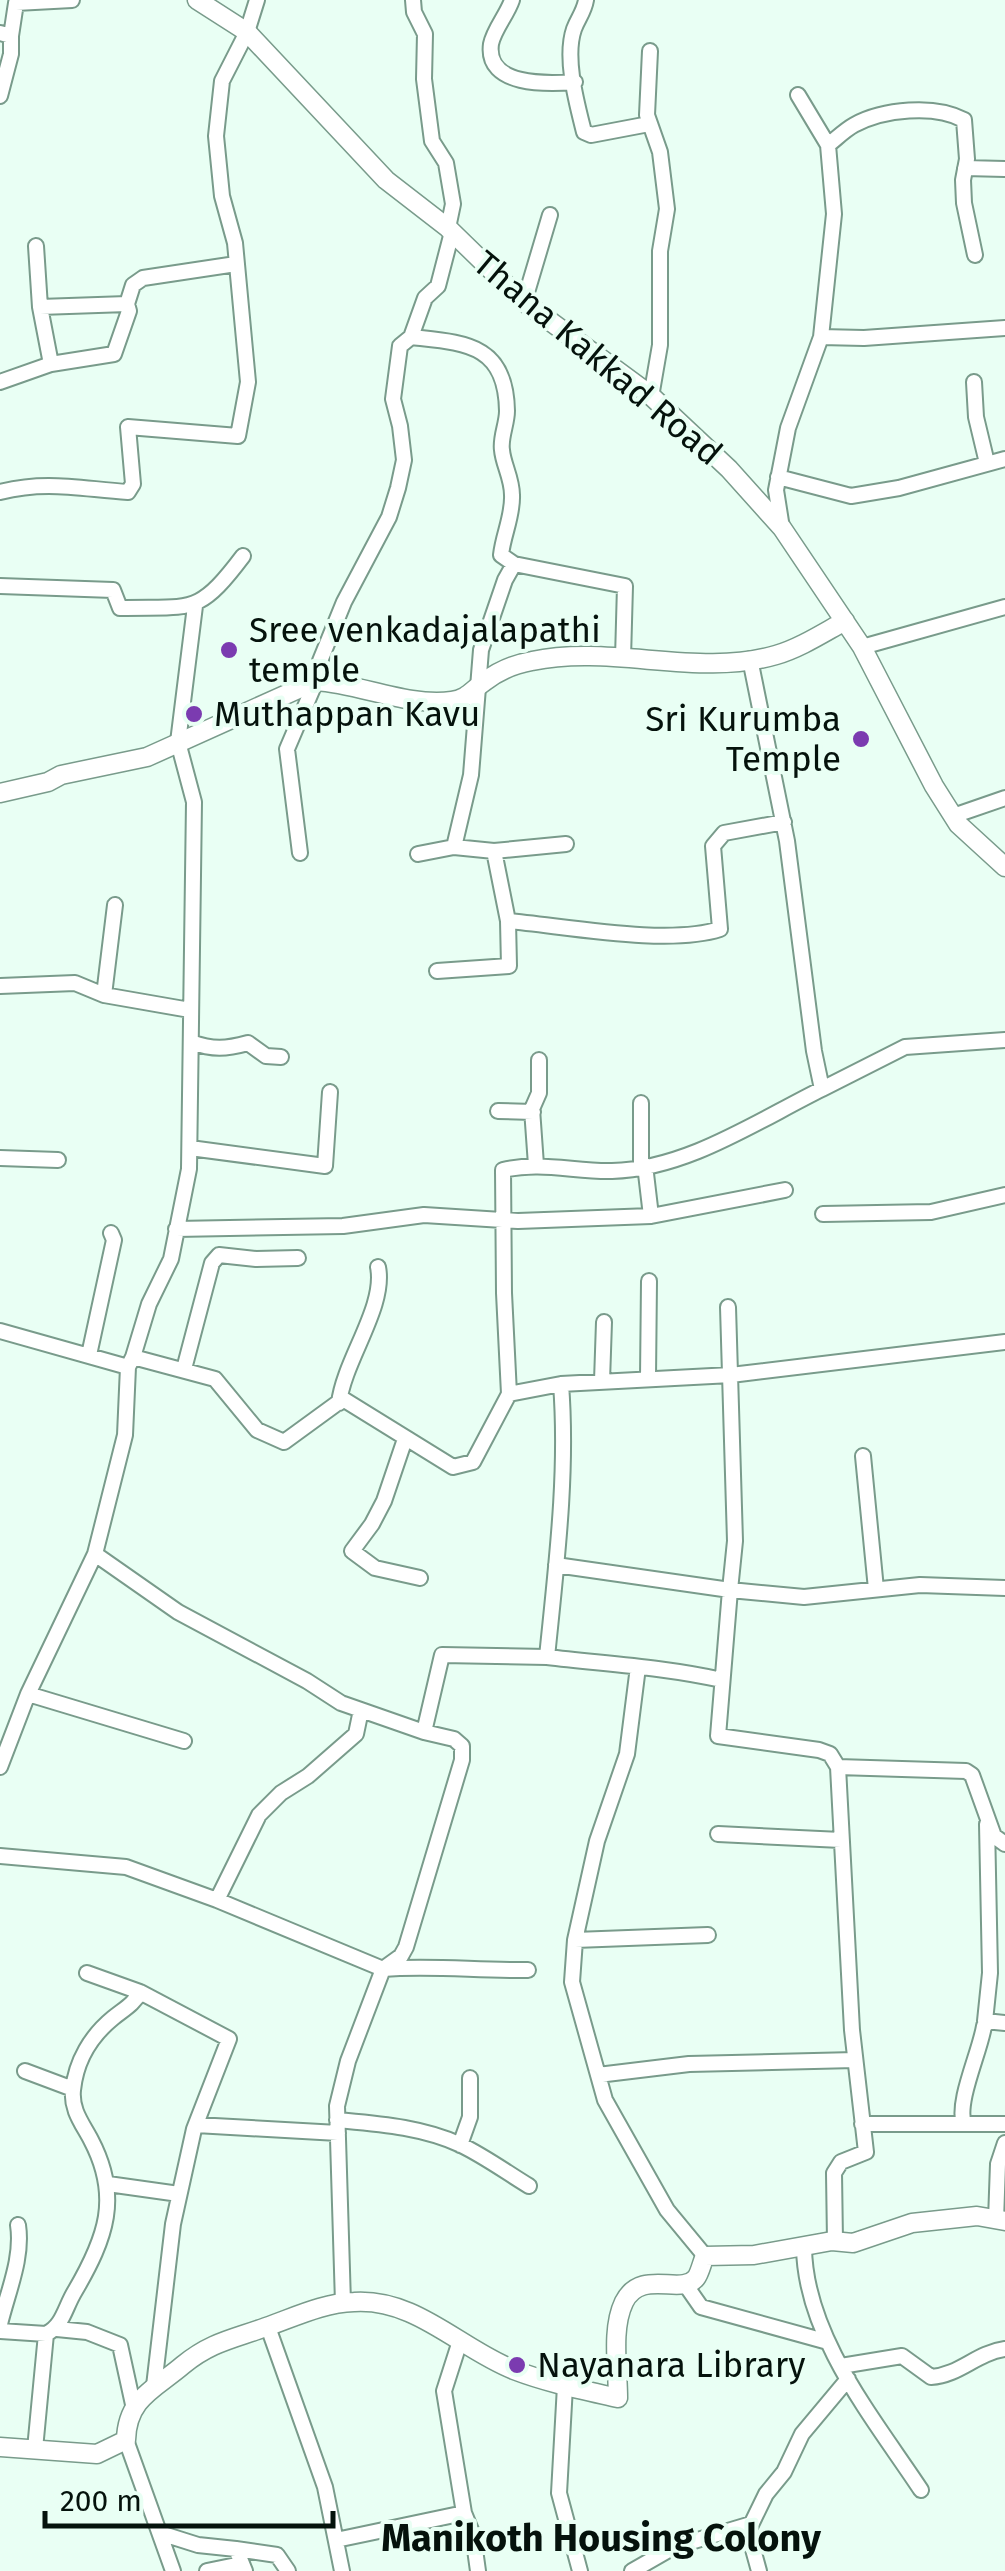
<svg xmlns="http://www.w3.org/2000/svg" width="1005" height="2571" font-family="'Fira Sans',sans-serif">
	<rect width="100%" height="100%" fill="#e9fff4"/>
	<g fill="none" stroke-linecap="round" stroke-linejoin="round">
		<!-- minor casing -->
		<g stroke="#799b8b" stroke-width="18">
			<path id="minor" d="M413,0L414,12L425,34L424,79L432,141L446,163L453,204L448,228
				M512,0C507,15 494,29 491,44C485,87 548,84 575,82
				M586,0C584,12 578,18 574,29C564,58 577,104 584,132L591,135L649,124
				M0,33L11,36L16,3L72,0
				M650,51L647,115L660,152L667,209L660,251V345L651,397
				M798,95L828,145
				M0,96L11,54V36
				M965,168L1005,169
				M36,246L40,307
				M520,299L528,289L550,215
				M411,337C464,343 506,343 507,411C507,424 500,438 502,450C503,464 512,478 512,495C513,516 503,535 501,555L514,564L625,586L623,658
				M821,337L834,214L828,145C837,138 845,130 854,125C883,109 935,104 964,120L967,159L963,180L964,203L975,255
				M51,364L114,354L129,311L127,304
				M0,382L51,364L40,307L127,304L133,285L143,278L236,264
				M974,382L976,417L987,463
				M778,477L851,496L899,488L1005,459
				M0,492C47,480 81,489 128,492L133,484L128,427L238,436L248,382L235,243L222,196L216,136L222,81L247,32L257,0
				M782,528L776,490L788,428L821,337L864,338L1005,328
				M514,564L505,580L481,650L471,775L454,847L494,851L566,844
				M0,586L113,590L120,608C192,606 197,617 243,556
				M862,647L1005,607
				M953,816L1005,798
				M494,851L508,921C565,926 668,946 720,929L713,846L724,833L784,822
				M300,853L287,749L316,681L320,661L344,602L389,517L398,488L404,460L400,426L393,399L400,346L411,337L425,298L438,286L452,232
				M418,854L454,847
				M437,971L509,966L508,921
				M0,986L75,983L104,995L190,1010
				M104,995L115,905
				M191,1042C213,1050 226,1049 248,1043L266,1056L281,1057
				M822,1089L905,1047L1005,1040
				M498,1111L533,1112
				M190,1148L325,1166L330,1092
				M0,1158L58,1160
				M536,1165L532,1109L539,1093V1060
				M645,1165L651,1216
				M641,1166V1103
				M823,1214L931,1212L1005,1195
				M176,1229L343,1226L424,1215L518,1221L651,1216L785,1190
				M0,1331L128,1367L133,1357L215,1379L257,1430L284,1442L343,1399L453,1467L473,1462L509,1394L561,1384L731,1375L1005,1342
				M89,1355L114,1240L111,1233
				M133,1357L149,1304L171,1259L189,1169L194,802L178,742L195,606
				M184,1369L212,1263L219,1255L256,1259L298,1258
				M648,1377L649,1281
				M602,1381L604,1322
				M509,1394L504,1293L503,1170C541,1161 575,1172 612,1171C687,1169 757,1121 822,1089L814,1051L787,841L750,659
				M339,1403C344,1360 386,1307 378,1267
				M405,1439L384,1501L372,1524L352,1551L375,1568L420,1578
				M863,1456L876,1589
				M95,1554L178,1612L307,1681L341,1703L424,1732L442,1655L547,1657C556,1567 568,1474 561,1384
				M556,1565L730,1590L735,1541L728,1307
				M1005,1588L920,1585L804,1597L730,1590L718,1736L819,1750L830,1754L838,1767L966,1771L972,1775L994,1836L1005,1844
				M547,1657C606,1664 664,1667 722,1680
				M638,1667L627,1754L597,1841L575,1940L572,1982L605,2100L667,2210L705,2256
				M28,1694L184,1741
				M0,1767L28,1694L95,1554L125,1435L128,1367
				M987,1824L990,1973L985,2021L1005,2023
				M718,1834L841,1840
				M0,1856L126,1867L217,1900L383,1969L348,2061L337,2106L343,2303
				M217,1900L259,1815L281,1793L308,1776L356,1734L361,1710
				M575,1940L708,1935
				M383,1969L401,1956L406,1947L462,1760V1746L454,1739L424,1732
				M383,1969C432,1965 479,1971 528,1970
				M87,1973L140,1992
				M25,2071L73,2089
				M598,2075L689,2064L855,2060
				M337,2120C379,2124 422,2127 461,2145C484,2156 506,2172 529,2186
				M862,2124H1005
				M964,2124C956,2102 980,2052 984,2026L989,2022
				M196,2125L338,2133
				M460,2145L470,2117V2078
				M108,2184L179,2194
				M996,2220L998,2164L1005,2143
				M835,2241L834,2173L841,2162L866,2152L852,2030L838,1767
				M804,2247C805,2336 874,2419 921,2490
				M685,2284L701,2307L828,2342
				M0,2324C8,2291 23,2258 18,2225
				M268,2327L325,2487L342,2571
				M57,2329L87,2332L120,2345L134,2409
				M0,2331L46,2334
				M841,2366L902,2356L931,2377C960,2375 976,2353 1005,2349
				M565,2386L559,2493L580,2571
				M126,2440L173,2571
				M35,2449L46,2334C63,2326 65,2307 75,2291C106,2238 121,2197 91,2140C82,2123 71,2110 73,2090C76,2061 91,2036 113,2018C124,2009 134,2004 140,1992L229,2039L194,2129L173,2224L154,2386
				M464,2513L473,2535L478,2571
				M160,2533L198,2545L236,2549L245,2571
				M336,2540L464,2513L444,2391L460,2341
				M236,2549L277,2555L288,2571
				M207,2571L241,2564
				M632,2571L674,2547L751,2524
				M759,2571L748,2531L766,2494L784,2472L802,2434L848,2379"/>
		</g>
		<!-- major casing -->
		<g stroke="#799b8b" stroke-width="21">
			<path id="major" d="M197,0L247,32L386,180L448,228L524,302L649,394L729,469L782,528L862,647L934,786L958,824L1005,867
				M0,793L48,782L61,775L147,757L316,681C361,684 407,707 452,701C467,699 472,690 484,682C498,671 515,664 532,661C612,644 698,678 776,655C800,648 823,633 845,621
				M0,2447L97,2454L126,2440C127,2398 155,2389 183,2365C211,2342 233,2339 266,2327C295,2317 323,2303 354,2302C416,2298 460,2349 514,2370C548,2383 583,2390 618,2398C618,2368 611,2329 624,2302C641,2268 681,2296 696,2278C700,2273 702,2262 705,2256L754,2255L832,2241L853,2243L912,2223L977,2216L1005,2221"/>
		</g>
		<!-- minor -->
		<use href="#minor" stroke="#fff" stroke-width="14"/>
		<!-- major -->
		<use href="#major" stroke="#fff" stroke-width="18"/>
	</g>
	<!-- markers -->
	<g fill="#7b3bb0" stroke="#e9fff4" stroke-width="4">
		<circle cx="229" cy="650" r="10"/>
		<circle cx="194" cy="714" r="10"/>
		<circle cx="861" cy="739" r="10"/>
		<circle cx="517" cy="2365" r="10"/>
	</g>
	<g text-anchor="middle" stroke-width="8" stroke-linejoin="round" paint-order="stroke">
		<!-- street labels -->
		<g font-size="35" fill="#05120c" stroke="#e9fff4">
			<text transform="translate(598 358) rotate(40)" y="12">Thana Kakkad Road</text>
		</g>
		<!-- poi labels -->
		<g font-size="35" fill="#05120c" stroke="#e9fff4" text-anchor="start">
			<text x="249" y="642">Sree venkadajalapathi<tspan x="249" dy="40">temple</tspan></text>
			<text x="214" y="726">Muthappan Kavu</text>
			<text x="841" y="731" text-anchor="end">Sri Kurumba<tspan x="841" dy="40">Temple</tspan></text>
			<text x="537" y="2377">Nayanara Library</text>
		</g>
		<!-- neighbourhood labels -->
		<g font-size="38" font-weight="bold" fill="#05120c" stroke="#e9fff4">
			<text x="601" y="2551">Manikoth Housing Colony</text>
		</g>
	</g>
	<!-- scale -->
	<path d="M45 2511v15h288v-15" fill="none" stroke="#05120c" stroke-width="5"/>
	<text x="60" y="2511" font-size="30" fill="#05120c" stroke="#e9fff4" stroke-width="8" paint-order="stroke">200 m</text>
</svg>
